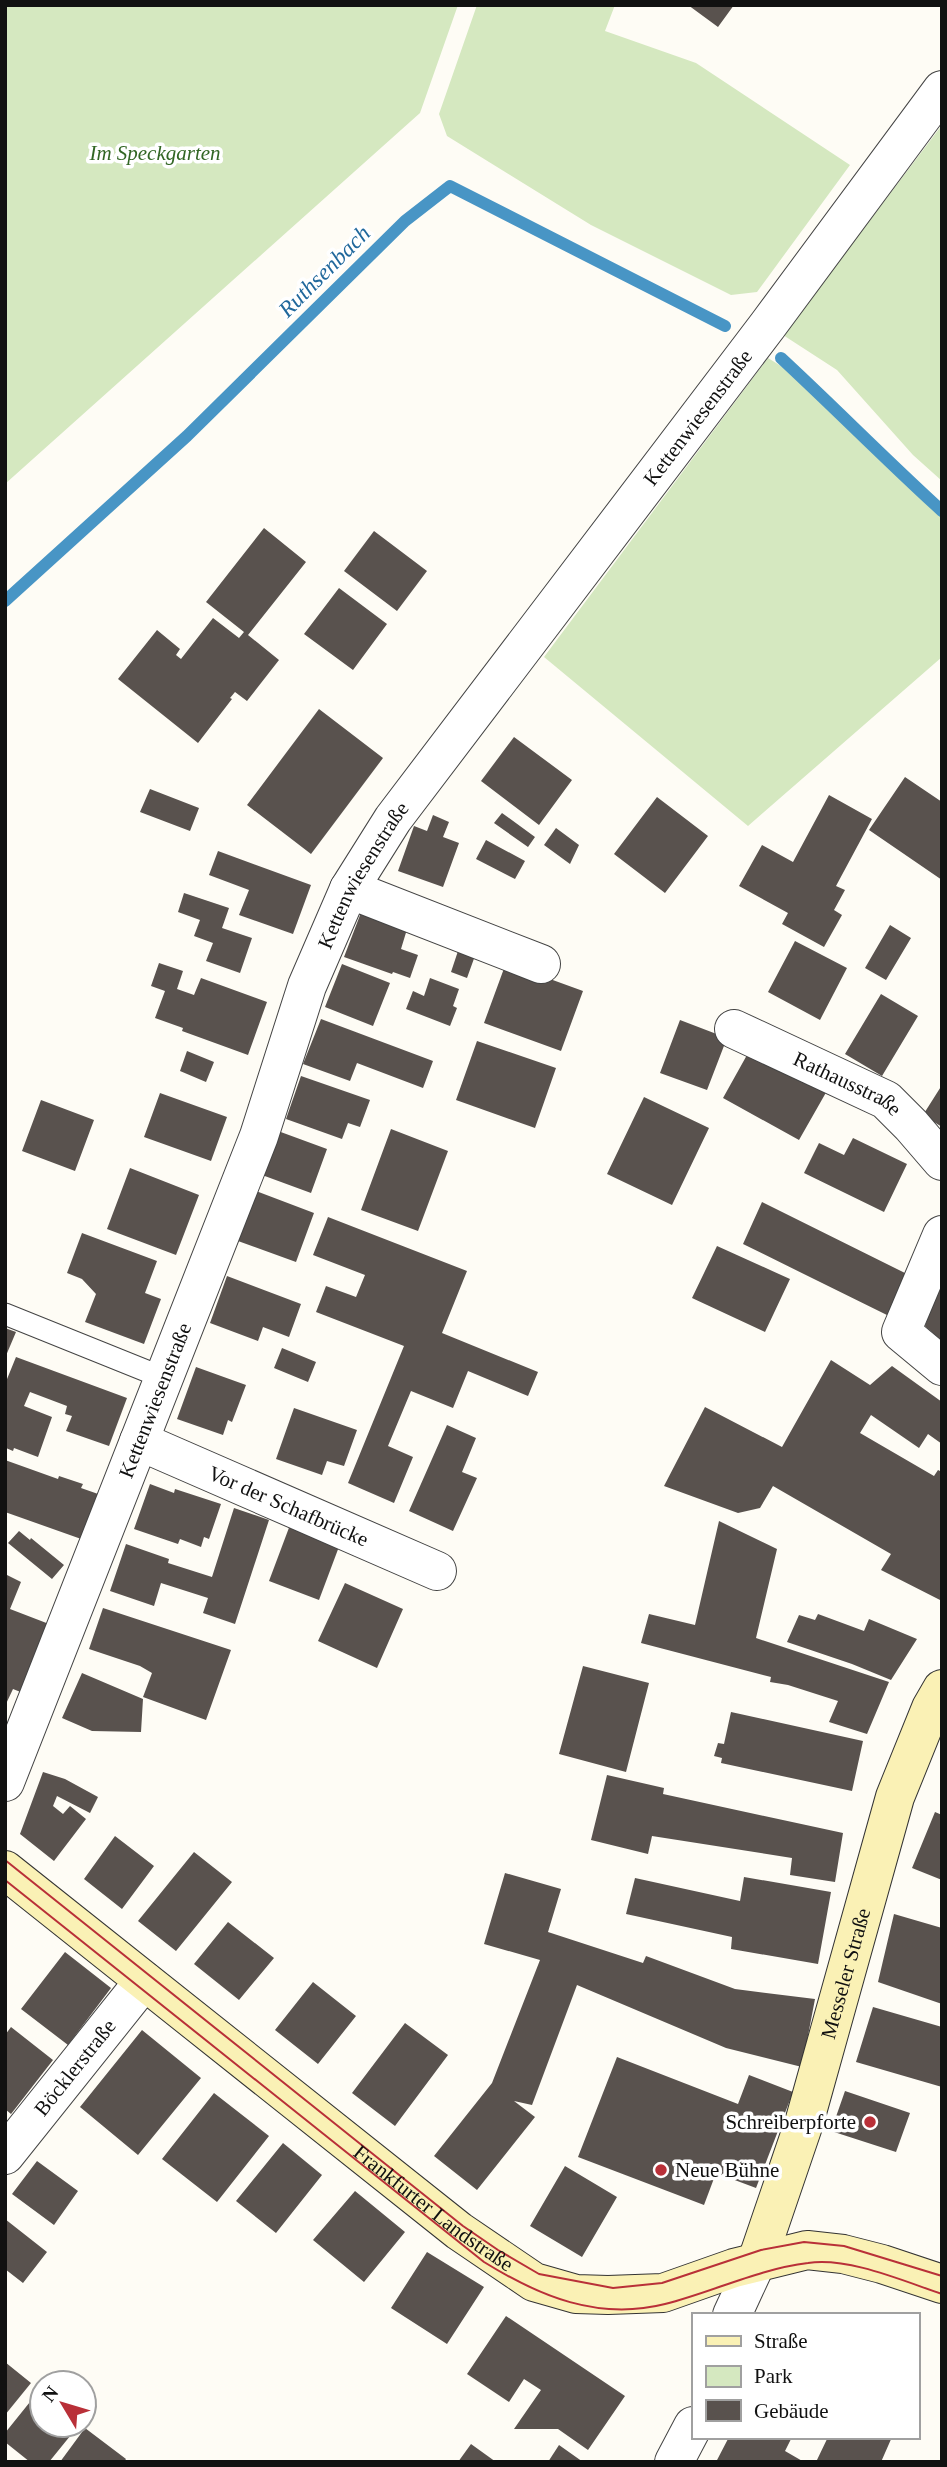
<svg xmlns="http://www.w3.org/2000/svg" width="947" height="2467" font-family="'Times New Roman',serif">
	<rect width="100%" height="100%" fill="#fefcf5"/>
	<!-- green -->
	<path fill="#d5e8c0" d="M5,5H458L420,113L5,484Z
		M477,5H615L605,31L696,63L850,165L757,292L731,295L591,225L447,136L439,114Z
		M942,125V481L913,455L837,370L783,335Z
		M768,358L831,397L888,464L942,514V657L748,826L544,657Z"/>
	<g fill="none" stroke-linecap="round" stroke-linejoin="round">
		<!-- stream -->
		<path stroke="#4895c5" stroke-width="12" d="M781,358C835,408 887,461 942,511
			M5,601L187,436L405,221L450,186L725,326"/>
	</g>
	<!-- building -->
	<path fill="#59524e" d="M688,5H734L718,27Z
		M264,528L306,562L248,635L279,660L247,701L235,692L230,698L232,699L198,743L118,679L157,630L180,649L176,655L181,659L213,618L239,638L244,632L206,602Z
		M374,531L427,571L397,611L344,571Z
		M339,588L387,624L353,670L304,634Z
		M319,709L383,758L311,854L247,805Z
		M514,737L572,780L539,825L481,781Z
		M905,777L942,802V880L869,830Z
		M150,789L199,808L190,831L140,812Z
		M829,795L872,819L836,886L845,890L834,910L842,915L824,947L782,924L788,913L739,886L762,845L793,862Z
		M657,797L708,836L665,893L614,854Z
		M502,813L535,837L528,847L494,823Z
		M433,815L449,822L443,837L459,843L443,887L398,871L414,826L427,831Z
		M556,828L579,845L570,864L544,845Z
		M486,840L525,861L515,879L476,859Z
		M218,851L311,885L293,934L239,915L249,890L209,875Z
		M184,893L229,908L222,928L252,938L240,973L206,961L213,943L194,936L200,920L178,912Z
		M362,910L408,926L401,949L418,955L410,978L393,972L392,974L344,957Z
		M890,925L911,938L886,980L865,968Z
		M795,941L847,968L820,1020L768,992Z
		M459,948L476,953L467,978L451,972Z
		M159,963L183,971L177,989L194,995L201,978L267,1002L248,1055L182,1031L183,1028L155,1018L165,991L151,986Z
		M506,963L583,991L561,1051L484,1023Z
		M342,964L390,983L373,1026L325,1007Z
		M430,978L459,989L453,1006L457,1008L450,1026L406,1009L413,991L424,996Z
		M881,994L918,1016L882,1076L845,1054Z
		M321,1019L433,1061L423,1088L357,1063L350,1081L303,1064Z
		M680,1020L727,1038L707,1090L660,1073Z
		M477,1041L556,1068L535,1128L456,1100Z
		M752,1046L828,1089L799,1140L723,1098Z
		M187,1051L214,1062L206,1082L180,1071Z
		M301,1076L370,1100L360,1127L348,1123L342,1139L286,1119Z
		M942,1085V1127L923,1115Z
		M160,1093L227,1117L211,1161L144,1137Z
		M644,1097L709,1128L672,1205L607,1174Z
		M41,1100L94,1120L75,1171L22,1151Z
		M391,1129L448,1151L418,1231L361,1210Z
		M278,1131L327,1149L311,1193L262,1175Z
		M853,1138L907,1164L884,1212L804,1173L819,1143L844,1155Z
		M130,1168L199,1195L176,1255L107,1229Z
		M256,1191L314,1213L296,1262L238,1241Z
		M762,1202L911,1276L891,1317L743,1244Z
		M328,1217L467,1271L442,1333L538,1372L528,1396L468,1371L453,1408L411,1391L388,1446L413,1457L394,1503L348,1483L404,1346L316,1312L326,1286L356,1297L365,1275L313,1255Z
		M82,1233L157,1261L145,1293L161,1299L144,1344L85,1322L96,1294L82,1279L67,1273Z
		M717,1246L790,1279L765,1332L692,1298Z
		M942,1275V1341L925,1326Z
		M227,1276L301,1304L289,1337L263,1327L258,1341L210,1323Z
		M5,1328L16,1332L5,1358Z
		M282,1348L316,1362L308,1382L274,1368Z
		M16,1357L127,1398L109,1446L66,1431L72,1416L65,1414L67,1406L30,1392L24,1406L52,1417L38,1457L14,1448L13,1451L6,1448L5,1384Z
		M831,1360L870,1385L892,1366L942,1402V1444L928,1434L919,1448L871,1415L860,1433L934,1476L938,1470L942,1472V1601L881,1570L891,1554L773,1486L760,1508L738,1513L664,1486L705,1407L782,1447Z
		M196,1367L246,1385L232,1422L228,1420L223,1435L177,1419Z
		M294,1408L357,1430L344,1466L327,1461L322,1475L276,1459Z
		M447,1425L476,1438L462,1472L477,1478L453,1531L409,1511Z
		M5,1460L58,1479L59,1476L83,1484L81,1488L101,1495L84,1540L5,1512Z
		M150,1484L174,1493L175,1489L221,1504L209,1539L204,1537L201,1547L180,1539L178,1544L134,1529Z
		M234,1508L269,1520L235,1624L203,1613L208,1598L161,1583L154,1606L110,1591L126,1544L169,1559L168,1563L212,1577Z
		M293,1517L343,1536L319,1600L269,1581Z
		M719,1521L777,1549L756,1638L889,1682L867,1734L829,1722L838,1701L788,1685L770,1682L771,1677L641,1643L649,1614L695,1625Z
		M19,1531L30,1540L31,1538L64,1565L52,1579L8,1543Z
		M5,1574L21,1582L10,1609L49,1624L23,1693L13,1689L5,1706Z
		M345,1583L403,1609L377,1668L318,1641Z
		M103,1608L231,1650L206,1720L143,1697L152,1673L140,1666L89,1649Z
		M818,1614L864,1631L869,1619L917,1639L891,1680L852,1664L787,1642L799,1615L815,1620Z
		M583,1666L649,1683L626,1772L559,1754Z
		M82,1673L143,1699L141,1732L92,1731L62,1718Z
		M731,1712L863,1741L852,1791L721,1763L722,1758L714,1756L718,1743L724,1744Z
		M43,1772L65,1779L98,1797L90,1813L57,1796L53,1806L63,1814L70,1806L86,1819L54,1861L20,1834Z
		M607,1775L664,1788L663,1794L843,1833L835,1882L790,1875L792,1858L652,1836L648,1854L591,1840Z
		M935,1812L942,1815V1880L912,1868Z
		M115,1836L154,1866L122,1909L84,1879Z
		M194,1852L232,1882L176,1951L138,1921Z
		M505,1873L561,1889L548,1932L643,1963L646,1956L735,1989L815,1999L802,2067L726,2048L577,1985L532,2105L514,2101L535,2117L477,2190L434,2156L492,2083L540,1960L484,1944Z
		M744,1877L831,1892L818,1964L731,1949L732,1937L626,1914L635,1878L740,1901Z
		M894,1914L942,1928V2004L878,1982Z
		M228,1922L274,1958L239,2000L194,1964Z
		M65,1952L111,1988L68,2045L21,2009Z
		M313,1982L356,2016L318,2064L275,2030Z
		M873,2007L942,2027V2087L856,2062Z
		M405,2023L448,2055L395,2126L352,2093Z
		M11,2027L53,2060L11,2114L5,2109V2035Z
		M142,2030L201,2078L138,2155L80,2107Z
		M617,2057L738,2104L749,2075L793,2092L756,2188L716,2173L704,2205L578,2157Z
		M845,2091L910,2113L896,2152L831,2131Z
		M214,2093L269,2136L217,2202L162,2159Z
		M283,2143L322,2175L276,2233L236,2201Z
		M37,2161L78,2191L54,2225L12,2194Z
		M565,2166L617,2197L582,2257L530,2226Z
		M355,2191L405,2232L364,2282L313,2240Z
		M5,2219L47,2252L23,2283L5,2269Z
		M427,2252L484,2287L447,2344L391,2308Z
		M506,2316L625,2396L588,2450L558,2429H514L541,2390L524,2379L509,2402L467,2374Z
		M5,2362L31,2383L5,2415Z
		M42,2387V2425H79L49,2462H30L5,2442V2433Z
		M85,2428L126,2459L124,2462H60Z
		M729,2437H792L785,2451L804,2462H716Z
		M828,2437H892L881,2462H816Z
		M471,2444L496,2462H458Z
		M559,2445L583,2462H548Z"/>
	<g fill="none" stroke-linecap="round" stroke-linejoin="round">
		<!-- lane casing -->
		<g stroke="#444" stroke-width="23">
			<path id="lane" d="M5,1314L164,1378"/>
		</g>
		<!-- street casing -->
		<g stroke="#444" stroke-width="40">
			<g id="street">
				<path d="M349,889L541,964"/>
				<path id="s1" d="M734,1029L886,1100L911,1125L942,1161"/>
				<path d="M942,1235L901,1332L942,1366"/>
				<path id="s2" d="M139,1441L437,1571"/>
				<path id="s3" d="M5,1782L259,1136L307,986L349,889L393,819L768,325L942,90"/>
				<path id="s4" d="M5,2155L144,1981"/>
				<path d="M732,2315L757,2261"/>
				<path d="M674,2462L693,2426"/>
			</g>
		</g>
		<!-- secondary casing -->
		<g stroke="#333" stroke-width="40">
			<g id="secondary">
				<path id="s5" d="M5,1870L459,2231L534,2282L576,2294L608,2295L663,2293L734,2268L807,2250L843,2254L882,2264L942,2284"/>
				<path id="s6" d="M757,2261L804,2123L895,1797L931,1708L942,1689"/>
			</g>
		</g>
		<!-- lane -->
		<use href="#lane" stroke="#fff" stroke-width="21"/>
		<!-- street -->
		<use href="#street" stroke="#fff" stroke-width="38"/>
		<!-- secondary -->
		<use href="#secondary" stroke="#faf1b5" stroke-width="38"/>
		<!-- tram -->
		<path stroke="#b93038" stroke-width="2" d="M5,1860L463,2226L498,2250L539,2274L613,2288L662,2283L761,2250L804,2242L844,2246L942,2276
			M5,1880L484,2262C539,2296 598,2321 665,2304C713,2292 758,2269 808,2263C849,2257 903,2281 942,2294"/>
	</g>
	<!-- markers -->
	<g fill="#b93038" stroke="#fff" stroke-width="2.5">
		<circle cx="870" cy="2122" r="7"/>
		<circle cx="661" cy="2170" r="7"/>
	</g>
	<g text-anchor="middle" stroke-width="7" stroke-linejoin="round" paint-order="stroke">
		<!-- park labels -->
		<g font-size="21" font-style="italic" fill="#326624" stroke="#fff">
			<text x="155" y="160">Im Speckgarten</text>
		</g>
		<!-- street labels -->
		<g font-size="21" fill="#111" stroke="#fff">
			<text dy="7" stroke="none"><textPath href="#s3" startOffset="1544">Kettenwiesenstraße</textPath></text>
			<text dy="7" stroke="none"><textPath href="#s3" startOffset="976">Kettenwiesenstraße</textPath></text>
			<text dy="7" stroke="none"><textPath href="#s1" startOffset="126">Rathausstraße</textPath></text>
			<text dy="7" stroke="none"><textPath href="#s3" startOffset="410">Kettenwiesenstraße</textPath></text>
			<text dy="7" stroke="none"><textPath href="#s2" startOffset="163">Vor der Schafbrücke</textPath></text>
			<text dy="7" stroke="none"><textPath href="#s6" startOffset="301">Messeler Straße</textPath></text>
			<text dy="7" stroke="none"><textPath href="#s4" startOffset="112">Böcklerstraße</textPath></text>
			<text dy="7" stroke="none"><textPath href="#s5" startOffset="546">Frankfurter Landstraße</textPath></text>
		</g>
		<!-- poi labels -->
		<g font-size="21" fill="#111" stroke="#fff" text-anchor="end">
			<text x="856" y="2129">Schreiberpforte</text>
			<text x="675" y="2177" text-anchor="start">Neue Bühne</text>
		</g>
		<!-- water labels -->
		<g font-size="23" font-style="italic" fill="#20689c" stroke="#fff">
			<text transform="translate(324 271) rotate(-45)" y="8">Ruthsenbach</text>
		</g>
	</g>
	<!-- border -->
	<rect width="947" height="2467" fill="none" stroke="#111111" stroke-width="14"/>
	<!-- legend -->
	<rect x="692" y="2313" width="228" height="126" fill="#ffffff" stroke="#a0a0a0" stroke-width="2"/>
	<rect x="706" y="2336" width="35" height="10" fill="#faf1b5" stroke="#a0a0a0" stroke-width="2"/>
	<text x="754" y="2348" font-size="21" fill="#111111">Straße</text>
	<rect x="706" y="2366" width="35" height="21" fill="#d5e8c0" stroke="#a0a0a0" stroke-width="2"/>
	<text x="754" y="2383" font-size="21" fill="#111111">Park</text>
	<rect x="706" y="2400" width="35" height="21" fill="#59524e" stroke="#a0a0a0" stroke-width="2"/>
	<text x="754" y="2418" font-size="21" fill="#111111">Gebäude</text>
	<!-- north arrow -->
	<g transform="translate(63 2404) rotate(308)"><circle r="33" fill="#ffffff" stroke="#a0a0a0" stroke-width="2"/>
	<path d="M0-5L12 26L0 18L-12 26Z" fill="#b93038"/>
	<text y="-10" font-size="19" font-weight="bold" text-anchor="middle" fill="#111111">N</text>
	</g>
</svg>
